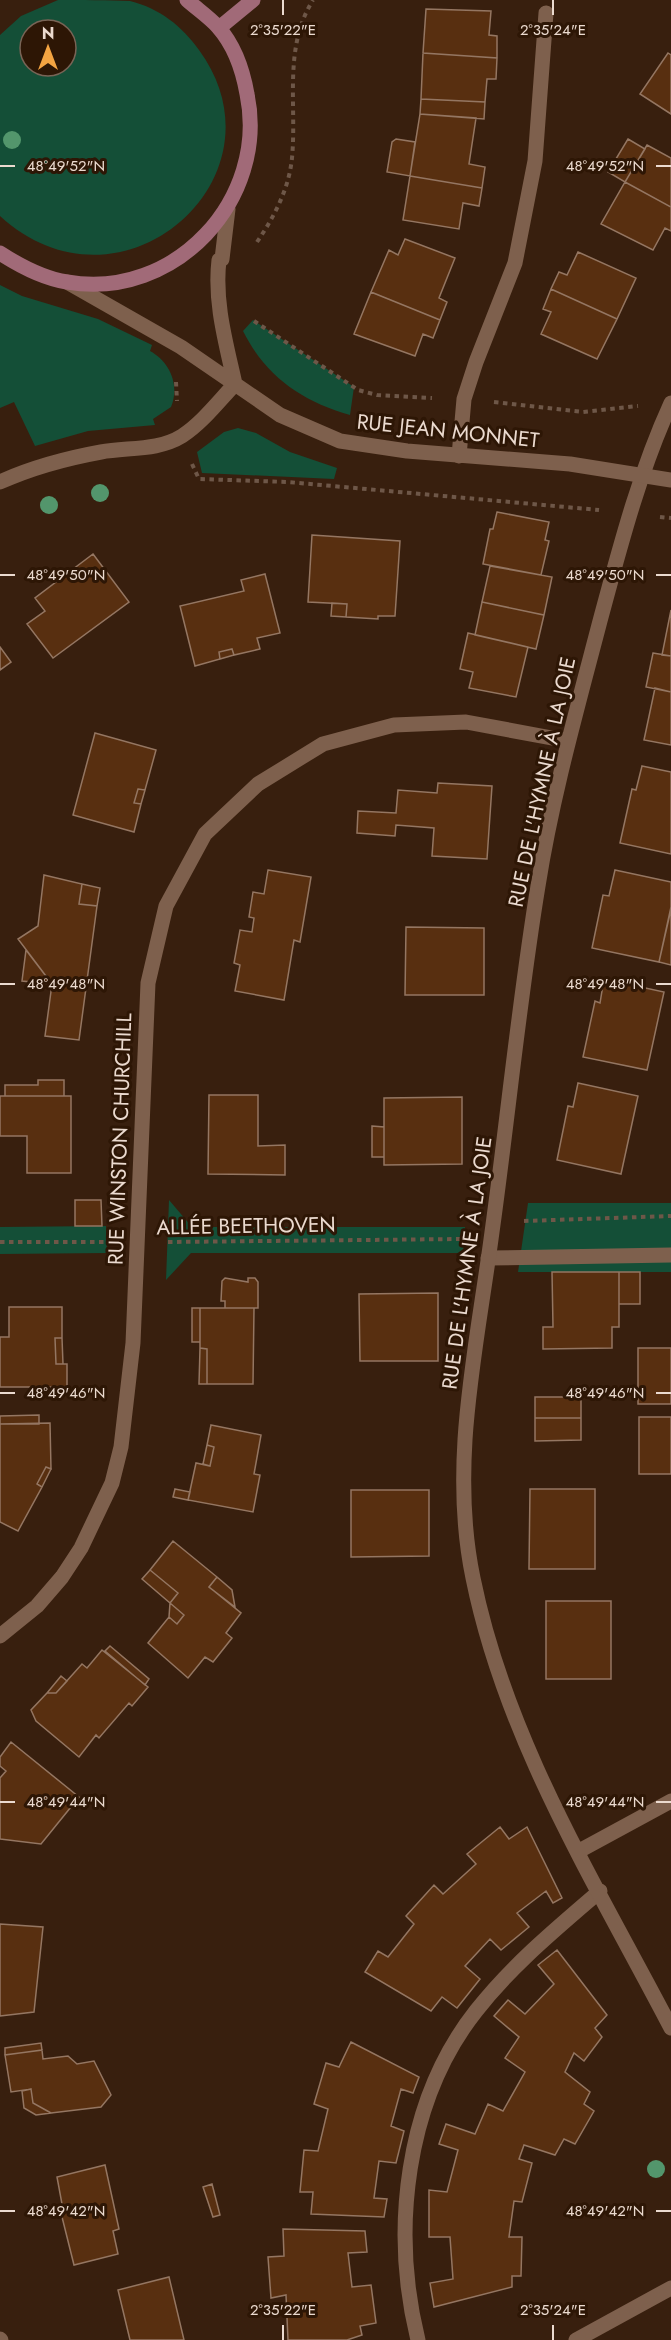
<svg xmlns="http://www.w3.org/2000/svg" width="671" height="2340" font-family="Jost,sans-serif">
	<rect width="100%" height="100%" fill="#381f0e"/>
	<!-- green -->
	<path fill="#144f37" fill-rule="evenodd" d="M58,0C80,0 109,0 130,1C159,8 182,26 199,50C292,177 121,327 0,216V35L21,16ZM30,30H66V66H30Z
		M0,285L22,296L98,319L152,345L150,351C170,362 180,385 171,407L153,419L155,425L88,431L35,446L14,402L0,408Z
		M253,320L354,387L350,415C302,401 266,377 243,331Z
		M238,428L256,433L290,452L337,468L334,479L202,473L197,452L224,432Z
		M169,1200L192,1227H465L463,1253H191L166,1280Z
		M528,1203H671V1272H518Z
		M106,1226L107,1253L0,1254V1227Z"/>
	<!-- building -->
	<path fill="#582f10" stroke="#947662" stroke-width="1.5" d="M426,9L491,11L489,35L497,36V58L423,53Z
		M423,53L497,58L496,79H487L485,102L421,99Z
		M668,53L671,55V114L640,94Z
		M421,99L485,102L484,119L420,114Z
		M420,114L476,118L469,164L485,167L482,188L410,176Z
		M396,139L415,142L410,176L387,172L392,142Z
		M628,139L645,149L625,182L608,172Z
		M647,145L671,158V207L625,182Z
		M410,176L482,188L479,206L463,203L459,229L403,220Z
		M625,182L671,207V231L665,228L653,250L601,224Z
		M405,239L455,258L439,298L447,302L440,320L371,292L389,250L398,255Z
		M578,252L636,278L617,319L551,289L559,272L567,275Z
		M551,289L617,319L597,359L541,334L551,312L543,309Z
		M371,292L440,320L433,338L423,334L415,356L354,334Z
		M497,512L549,522L545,540L549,541L541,575L483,564L490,529H493Z
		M312,535L400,541L395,616H378V619L346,617L347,604L308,602Z
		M93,554L129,602L53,658L27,624L45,611L35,598Z
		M490,566L552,577L544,615L482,602Z
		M265,574L280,633L257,638L260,649L234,655L232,649L219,652L220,659L195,666L180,606L244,591L241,580Z
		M482,602L544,615L536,649L475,635Z
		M332,603L347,604L346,617L331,616Z
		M671,610V656L662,655Z
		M468,633L528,647L516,697L469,688L473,672L460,669Z
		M0,647L11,662L0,670Z
		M232,649L234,655L220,659L219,652Z
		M653,653L671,656V692L646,687Z
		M655,688L671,692V745L644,740Z
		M95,733L156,750L145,790L138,789L134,803L141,804L134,832L73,815Z
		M642,766L671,772V854L620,843L632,789L636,790Z
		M438,783L492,786L487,859L432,856L434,828L396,825L395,836L357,833L358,811L396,813L398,790L437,793Z
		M138,789L145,790L141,804L134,803Z
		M268,870L311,877L300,942L294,940L284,1000L235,991L240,965L234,963L240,930L252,932L254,918L249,917L253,892L264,894Z
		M615,870L671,882V907L659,962L592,948L603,895L609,896Z
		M44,875L82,884L79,904L97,906L79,1040L45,1036L52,984L18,939L38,926Z
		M82,884L100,888L97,906L79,904Z
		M671,909V965L659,962Z
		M406,927L484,928V995H405Z
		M26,950L52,984L22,981Z
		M604,979L664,992L647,1070L583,1057L595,1001L600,1003Z
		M38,1080H64V1096H5V1085H38Z
		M578,1083L638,1096L621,1174L557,1160L568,1106L573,1107Z
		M209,1095H258V1146L285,1145V1175L208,1174Z
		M0,1096H71V1173H27V1136H0Z
		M462,1097V1164L384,1165V1098Z
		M372,1126L384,1127V1157H372Z
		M75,1200H101L102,1226H75Z
		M552,1272H619V1327H612V1348L543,1349V1327H553Z
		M619,1272H640V1304H619Z
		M225,1278L248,1282V1278H255L258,1282V1308H225V1301H221L222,1281Z
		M438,1293V1361H360L359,1294Z
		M9,1307H62V1338H55L56,1364H67V1387H0V1337H9Z
		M192,1308H200V1342H192Z
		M200,1308H254L253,1384H207V1349L200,1348Z
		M55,1338H62L63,1364H56Z
		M200,1348L207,1349V1384H199Z
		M638,1348H671V1404H638Z
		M535,1397H581V1418H535Z
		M39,1415V1424H0V1416Z
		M639,1417H671V1474H639Z
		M535,1418H581V1440L535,1441Z
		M50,1423L51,1469L46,1467L37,1484L42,1487L18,1531L0,1522V1424Z
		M211,1425L261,1435L254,1474L260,1475L253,1512L188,1500L196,1463L210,1466L214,1447L207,1445Z
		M207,1445L214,1447L210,1466L203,1464Z
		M46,1467L51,1469L42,1487L37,1484Z
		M175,1489L190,1492L188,1500L173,1497Z
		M530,1489H595V1569H529Z
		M351,1490H429V1556L351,1557Z
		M173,1541L217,1577L209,1587L241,1613L226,1633L232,1638L213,1662L205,1657L188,1678L148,1643L169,1617L177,1624L184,1615L170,1603L178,1593L150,1570Z
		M150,1570L178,1593L170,1603L142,1579Z
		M217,1577L232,1590L235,1607L209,1587Z
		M546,1601H611V1679H546Z
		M170,1603L184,1615L177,1624L169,1617Z
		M110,1646L149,1679L145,1685L105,1651Z
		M102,1650L148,1687L132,1706L129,1703L99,1738L96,1735L79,1757L36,1721L31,1710L47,1693H56L82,1664L87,1668Z
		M61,1676L67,1681L56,1693H47Z
		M11,1742L79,1797L41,1844L0,1839V1778L6,1771L0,1766V1757Z
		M500,1827L509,1839L527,1827L562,1898L553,1903L546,1891L517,1913L529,1927L501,1950L490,1939L465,1966L480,1979L457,2008L442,1997L431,2011L365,1972L378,1951L388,1957L414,1924L406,1916L434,1885L443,1894L476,1864L467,1854Z
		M0,1924L43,1927L34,2012L0,2016Z
		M557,1950L607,2015L595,2028L602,2037L584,2061L574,2053L565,2072L590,2092L584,2104L594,2111L575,2144L564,2139L555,2155L524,2145L519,2159L532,2163L522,2202L514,2201L509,2237H522L521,2276H512V2287L434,2307L430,2283L453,2279L450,2237H429V2190L447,2192L458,2150L439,2144L446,2124L475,2134L488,2104L503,2111L525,2072L505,2058L519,2037L494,2016L508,2000L525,2014L554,1984L538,1965Z
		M351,2042L419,2077L413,2093L401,2089L391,2126L404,2131L396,2163L379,2161L374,2198L387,2199L384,2217L311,2214L313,2192H300L304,2150L318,2151L328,2109L314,2104L326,2063L339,2067Z
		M41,2043L42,2050L5,2055V2048Z
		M42,2050L43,2059L68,2056L77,2064L94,2061L111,2095L101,2107L51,2113L33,2103L31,2089L11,2092L5,2055Z
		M31,2089L33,2103L51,2113L36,2115L24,2108L22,2091Z
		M105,2165L119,2229L113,2231L118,2254L74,2265L59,2205L62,2204L57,2177Z
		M212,2184L220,2215L213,2217L203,2187Z
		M283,2229L365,2231L367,2252L348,2253L352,2287L371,2285L376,2323L360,2326L362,2335L347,2340H288L286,2295L271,2298L268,2257L284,2256Z
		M169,2277L184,2340H130L118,2290Z"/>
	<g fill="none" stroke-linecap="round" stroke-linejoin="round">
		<!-- path -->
		<path stroke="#6e5748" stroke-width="4" stroke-dasharray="4.5 4.5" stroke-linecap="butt" d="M257,242C274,217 289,189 292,158C297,104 283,48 313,0
			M254,321L358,390L377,395L432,398
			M176,382L177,401
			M494,402L583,412L638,406
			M192,464L199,479L288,482L599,510
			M660,517L671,518
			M524,1221L671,1216
			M0,1242H107
			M168,1242L461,1239"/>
		<!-- service -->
		<path stroke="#7e604d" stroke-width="15" d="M488,1258L671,1255
			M418,2340C391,2231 405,2101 476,2011C512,1965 556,1929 600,1891"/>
		<!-- minor -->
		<path stroke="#7e604d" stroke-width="15" d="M671,403C639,473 620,547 600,621C577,709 552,797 538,886C519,1001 508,1117 492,1232C477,1347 449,1463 473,1578C506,1741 595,1882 671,2028
			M459,456L464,399L476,362L515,263L535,161L546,13
			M0,482C31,468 68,458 101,452C127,447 158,451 182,436C202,423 218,402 235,384
			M0,1636L37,1606L62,1577L81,1548L112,1483L121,1447L133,1343L148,983L166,906L205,834L258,784L323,744L394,725L466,722L568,741
			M579,1851L671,1801
			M0,2339L1,2340
			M576,2340L671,2288"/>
		<!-- tertiary -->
		<path stroke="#7e604d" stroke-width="15" d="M228,209L222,259L219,260C214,302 226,343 235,384
			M67,282L181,347L280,415L340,441L407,451L570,464L671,480"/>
		<!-- secondary -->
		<path stroke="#a16a78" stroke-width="15" d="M219,28L253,0
			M0,253C20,266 42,278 67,282C175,301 269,199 247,94C243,71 234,45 218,27C209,17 197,9 187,0"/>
	</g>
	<!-- trees -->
	<g fill="#53966c">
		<circle cx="12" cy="140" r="9"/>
		<circle cx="100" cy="493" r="9"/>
		<circle cx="49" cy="505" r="9"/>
		<circle cx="656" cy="2169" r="9"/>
	</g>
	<!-- ticks -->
	<path fill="none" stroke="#ebdacf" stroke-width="2" d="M283,0V15M553,0V15M0,166H15M656,166H671M0,575H15M656,575H671M0,984H15M656,984H671M0,1393H15M656,1393H671M0,1802H15M656,1802H671M0,2211H15M656,2211H671M283,2325V2340M553,2325V2340"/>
	<g text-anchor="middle" stroke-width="6" stroke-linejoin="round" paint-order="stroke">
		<!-- street labels -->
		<g font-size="21" fill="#ebdacf" stroke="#2d1605">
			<text transform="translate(448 431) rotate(6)" y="7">RUE JEAN MONNET</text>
			<text transform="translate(542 782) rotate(-78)" y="7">RUE DE L'HYMNE À LA JOIE</text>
			<text transform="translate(120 1139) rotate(-88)" y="7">RUE WINSTON CHURCHILL</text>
			<text transform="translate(246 1226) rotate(-1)" y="7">ALLÉE BEETHOVEN</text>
			<text transform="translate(467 1263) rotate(-82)" y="7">RUE DE L'HYMNE À LA JOIE</text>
		</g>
	</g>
	<g font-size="15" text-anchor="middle" fill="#ebdacf" stroke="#2d1605" stroke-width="6" stroke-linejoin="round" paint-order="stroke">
		<text x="283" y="35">2°35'22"E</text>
		<text x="553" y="35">2°35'24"E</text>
		<text x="66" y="171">48°49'52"N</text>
		<text x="605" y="171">48°49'52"N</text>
		<text x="66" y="580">48°49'50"N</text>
		<text x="605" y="580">48°49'50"N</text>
		<text x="66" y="989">48°49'48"N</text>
		<text x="605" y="989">48°49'48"N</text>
		<text x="66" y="1398">48°49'46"N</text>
		<text x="605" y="1398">48°49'46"N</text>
		<text x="66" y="1807">48°49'44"N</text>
		<text x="605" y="1807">48°49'44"N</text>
		<text x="66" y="2216">48°49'42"N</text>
		<text x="605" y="2216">48°49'42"N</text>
		<text x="283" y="2315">2°35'22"E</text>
		<text x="553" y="2315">2°35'24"E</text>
	</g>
	<!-- north arrow -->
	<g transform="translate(48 48)"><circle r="28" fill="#2d1605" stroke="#796456" stroke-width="1.5"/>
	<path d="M0-4.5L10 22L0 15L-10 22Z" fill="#f3a442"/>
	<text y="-9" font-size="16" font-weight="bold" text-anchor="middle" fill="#ebdacf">N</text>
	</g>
</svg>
